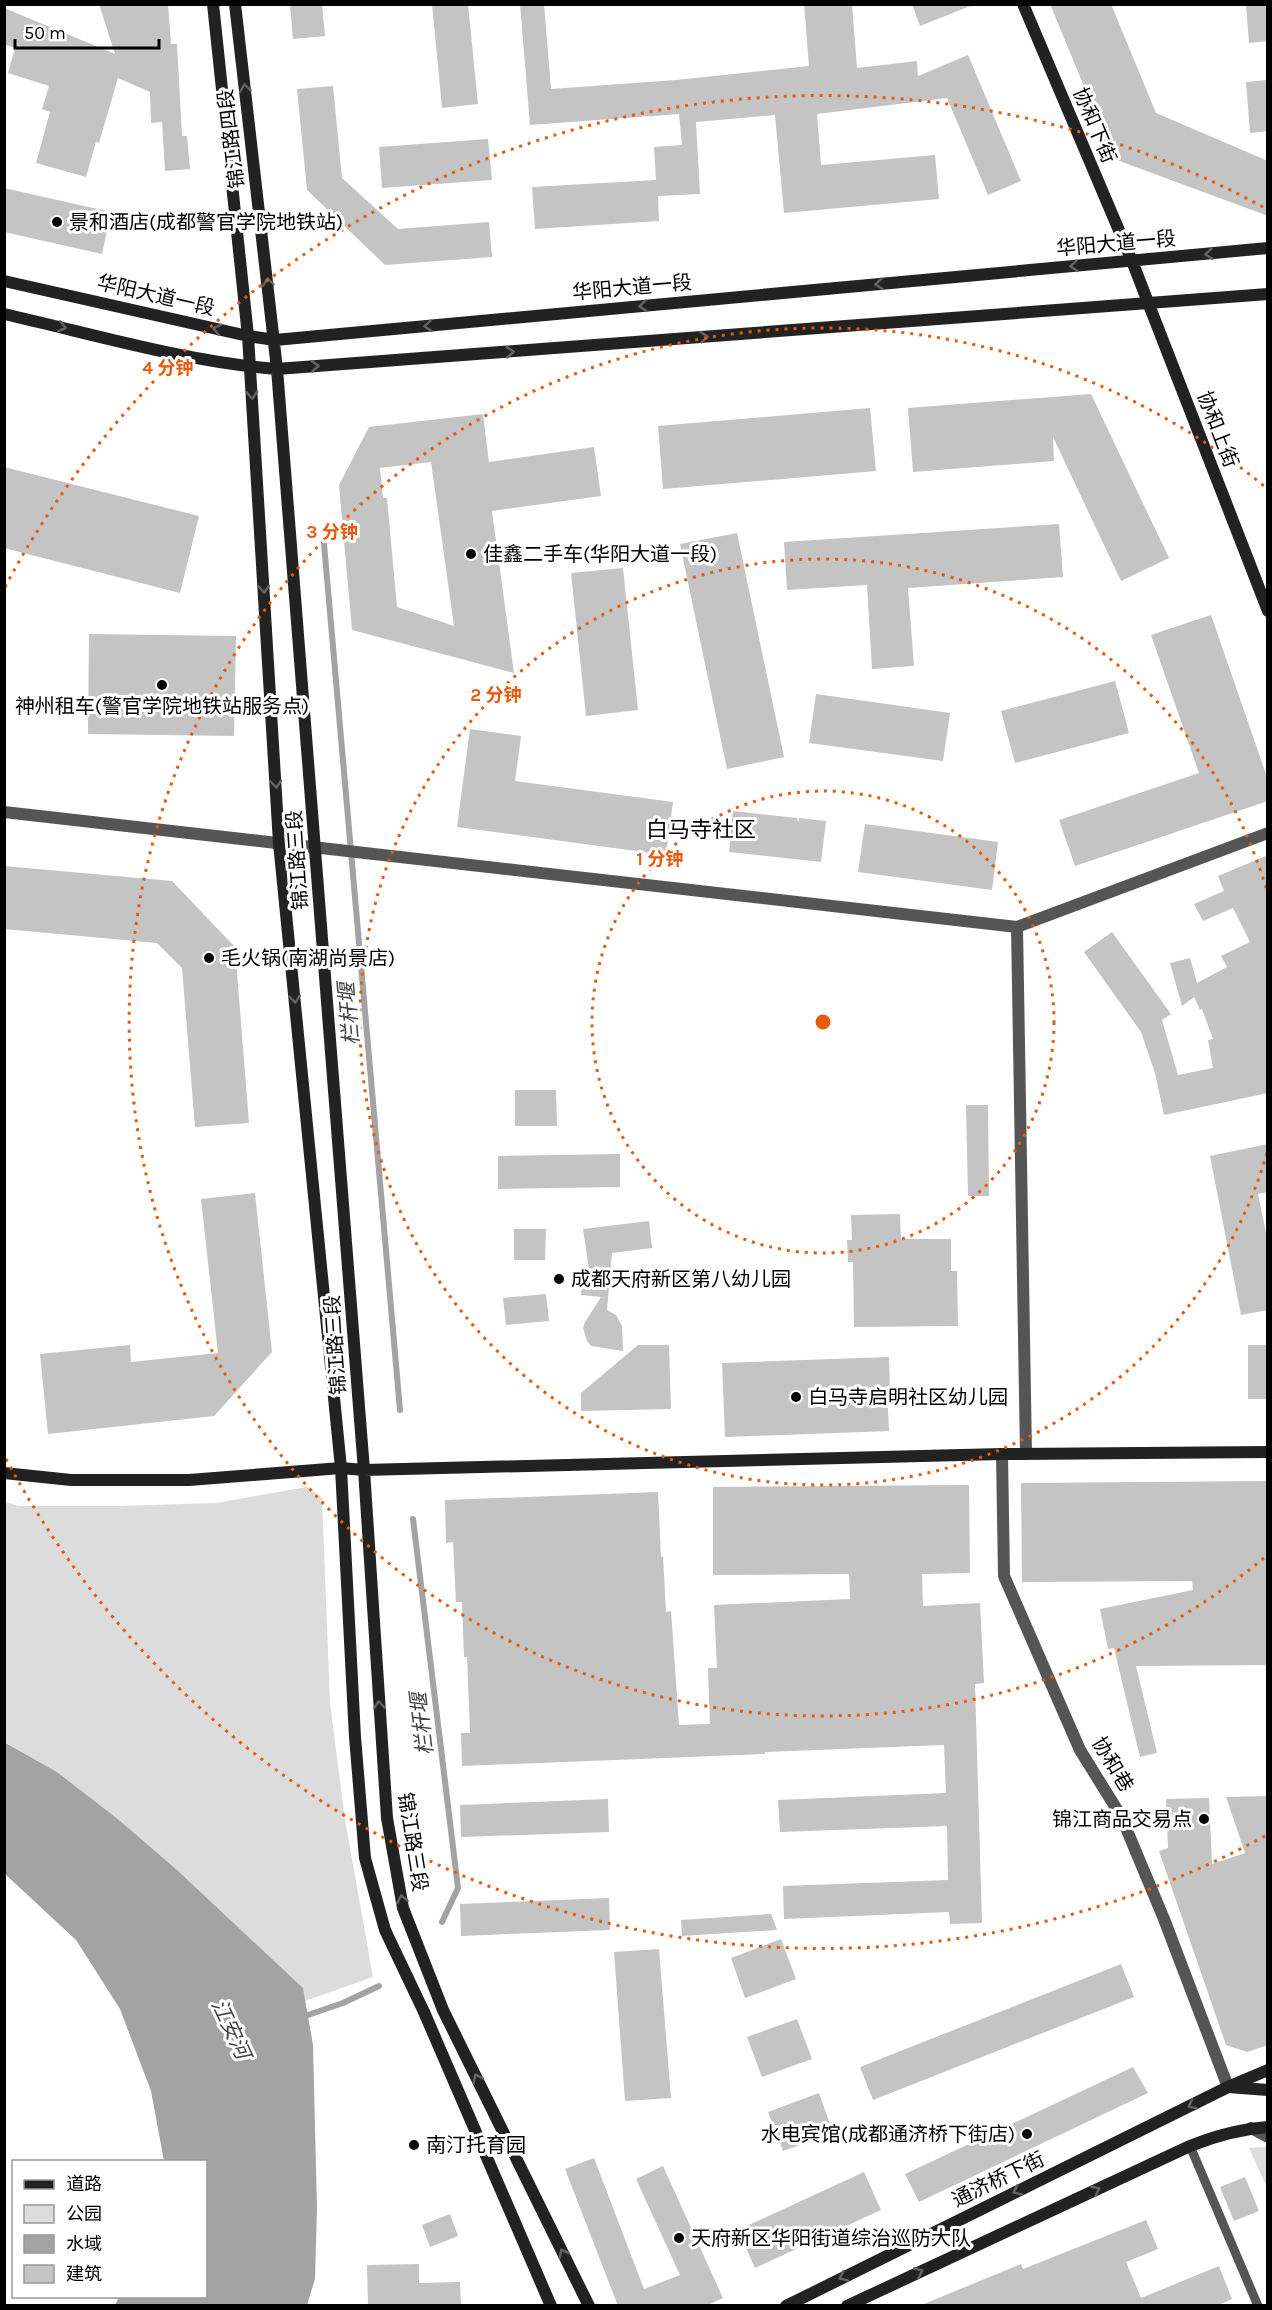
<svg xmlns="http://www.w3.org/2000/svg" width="1272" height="2310" font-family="Karla,'Noto Sans SC',sans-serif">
	<rect width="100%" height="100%" fill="#fff"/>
	<!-- green -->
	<path fill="#dcdcdc" d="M307,1487L322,1498L330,1703L345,1820L373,1977L305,2001L303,1988L176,1869L119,1820L57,1772L5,1742V1502L19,1506H119L216,1503Z
		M1267,2147H1268L1267,2188L1249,2148Z"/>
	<!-- water -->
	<path fill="#a3a3a3" d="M4,1742L57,1772L119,1820L176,1869L303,1988L313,2045L317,2208L315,2279L307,2305H115L119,2297L206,2296V2162L164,2161L151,2091L120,2009L76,1940L5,1874Z"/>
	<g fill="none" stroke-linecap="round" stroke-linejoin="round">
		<!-- stream -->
		<path stroke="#a3a3a3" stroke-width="6" d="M324,544L400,1410
			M413,1519L458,1888L442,1922
			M302,2017L343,2003L379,1986"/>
	</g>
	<!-- building -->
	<path fill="#c4c4c4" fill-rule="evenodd" d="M99,4H168L171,44H177L182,136H187L190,169L165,171L162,122L151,123L150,92L118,78L99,143L96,142L86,177L36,163L50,112L42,109L49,86L8,73L15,48L4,44V8L115,54Z
		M290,4H322L325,36L293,39Z
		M432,4H468L478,104L442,108Z
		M520,4H544L551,89L676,80L809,66L804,4H852L857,68L917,61L918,76L968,55L1021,181L988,195L947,98L817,114L821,165L935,155L939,199L784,213L775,115L696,122L700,194L658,196L659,221L535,229L532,187L656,180L654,147L682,145L679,114L530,125Z
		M912,4H973V5L920,26Z
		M1050,4H1111L1156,113L1268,161V216L1114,159Z
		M1246,4H1268V41L1249,43Z
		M1268,80V131L1250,133L1246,82Z
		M333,86L342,178L398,229L489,222L492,257L385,265L307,190L297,89Z
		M488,139L492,180L382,188L379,147Z
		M4,188L111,212L102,254L4,232Z
		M1091,394L1169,558L1121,581L1053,437L1054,461L913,472L908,408Z
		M870,408L876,471L663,489L658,426Z
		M483,414L489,462L594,447L601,496L492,511L514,673L352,630L339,485L369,427ZM431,462L454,626L397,607L387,498H383L380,468Z
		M4,467L199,516L180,593L4,548Z
		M1059,524L1063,577L908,588L914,666L872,669L867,585L787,590L784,542Z
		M737,533L784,757L727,769L680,544Z
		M623,568L638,710L586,716L571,573Z
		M1211,615L1268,780V801L1075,866L1059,820L1199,773L1151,635Z
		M89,634L236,636L234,736L88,734Z
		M1115,681L1129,733L1015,763L1001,711Z
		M816,694L950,713L943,761L809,743Z
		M470,729L521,736L515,781L673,802L666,855L457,827Z
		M733,811L797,818L798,823L799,818L826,821L821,862L729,852Z
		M865,824L998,842L992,890L858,872Z
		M1268,855V1093L1164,1115L1155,1073L1141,1032L1084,952L1112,932L1171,1014L1162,1020L1178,1075L1213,1068L1208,1040L1213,1039L1202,1009L1200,1010L1194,997L1182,1006L1170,963L1190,958L1197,983L1227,967L1221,956L1250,942L1233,908L1203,921L1194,904L1224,891L1218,876Z
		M4,866L172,881L235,947L249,1123L195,1127L182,968L157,943L4,929Z
		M515,1090H556L557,1126H515Z
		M966,1105H988L989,1196H968Z
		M1268,1144V1192L1258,1194L1268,1242V1310L1241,1315L1210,1156Z
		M620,1154V1187L498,1189V1156Z
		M255,1193L272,1352L214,1416L48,1434L40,1354L130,1345L131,1362L218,1353L201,1199Z
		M900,1214L901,1239H951V1271H957L958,1326L854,1327L853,1262H848L847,1240H852L851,1215Z
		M649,1221L652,1248L612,1253L607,1310L616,1315L622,1326L623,1351L591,1346L587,1341L583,1328L585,1322L601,1297L581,1295L583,1270H589L583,1229Z
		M514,1229H546L545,1260H514Z
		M546,1294L549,1321L506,1325L503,1298Z
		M638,1345H669L671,1409L581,1411V1393Z
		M1248,1345H1268V1399H1248Z
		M889,1357L890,1390H887L889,1431L725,1437L722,1363Z
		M1268,1481V1665L1136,1666L1157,1753L1140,1757L1114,1648L1108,1649L1100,1609L1193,1590L1192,1581L1022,1582L1021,1483Z
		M969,1485L970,1573L922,1574L923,1606L980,1603L984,1683L975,1684L982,1923L950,1924L949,1912L784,1919L783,1886L948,1880L947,1826L780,1832L778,1800L946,1793L944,1745L765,1752V1754L462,1766L461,1733H470L467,1657H464L462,1602H456L453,1542L446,1543L445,1500L658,1492L661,1557L663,1556L666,1612L671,1611L679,1725L710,1724L708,1668H717L714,1605L850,1599L849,1574L713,1575V1487Z
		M1268,1796V2045L1247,2052L1226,2045L1159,1851L1168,1848L1166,1799L1209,1798L1212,1864L1245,1853L1226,1797Z
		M608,1799L609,1832L461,1837L460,1805Z
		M609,1898L610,1930L461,1936L460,1904Z
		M771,1914L777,1930L682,1936L681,1920Z
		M781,1939L796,1979L745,1998L731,1958Z
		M659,1949L671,2098L625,2101L614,1952Z
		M1121,1964L1134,1997L873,2100L860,2067Z
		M797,2019L812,2059L762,2077L747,2037Z
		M1133,2067L1148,2093L919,2202L905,2174Z
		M819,2093L833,2133L783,2151L768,2112Z
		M594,2158L644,2289L680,2275L636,2179L663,2166L723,2298L706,2306H618L565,2169Z
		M864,2172L881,2210L755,2268L738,2230Z
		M1245,2177L1259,2211L1234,2221L1220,2187Z
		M450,2214L458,2236L430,2247L422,2225Z
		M1146,2220L1158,2249L1126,2262L1141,2298L1219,2266L1232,2299L1216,2306H919L1021,2264L1023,2269Z
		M419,2264V2283L460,2282L461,2306H368L367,2265Z"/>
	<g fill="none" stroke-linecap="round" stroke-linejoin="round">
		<!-- lane -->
		<path stroke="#555" stroke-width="9" d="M1190,2146L1258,2306"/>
		<!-- street -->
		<path stroke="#555" stroke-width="12" d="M4,812L1017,927L1268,833
			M1017,927L1026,1454
			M1002,1454L1004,1576L1080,1750L1121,1816L1164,1919L1228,2087
			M1251,2128L1268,2137"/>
		<!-- secondary -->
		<path stroke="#222" stroke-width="12" d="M213,4L248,336L279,843L341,1468L355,1737L365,1858L385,1930L424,2012L551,2306
			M235,4L277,369L364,1470L387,1818L403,1908L443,2010L589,2306
			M1023,4L1132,261L1268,611
			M4,281L248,336L275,340L1268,248
			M4,314C93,334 186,362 277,369L1268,294
			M4,1473L71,1480H189L341,1468L364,1470L1002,1454L1268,1452
			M1230,2086L1268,2070
			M786,2306L1228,2087L1268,2090
			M847,2306L1190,2146C1215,2136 1240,2129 1268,2127"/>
	</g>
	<!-- one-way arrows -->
	<defs><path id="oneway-chevron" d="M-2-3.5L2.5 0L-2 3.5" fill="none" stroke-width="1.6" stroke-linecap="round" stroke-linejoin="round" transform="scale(1.5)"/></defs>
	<g stroke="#646464">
		<use href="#oneway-chevron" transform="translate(245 88) rotate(-97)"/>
		<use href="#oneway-chevron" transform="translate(1209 254) rotate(175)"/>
		<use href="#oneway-chevron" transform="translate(1074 266) rotate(175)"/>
		<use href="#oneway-chevron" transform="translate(268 282) rotate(-97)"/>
		<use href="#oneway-chevron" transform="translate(879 284) rotate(175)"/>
		<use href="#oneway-chevron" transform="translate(643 306) rotate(175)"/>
		<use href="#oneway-chevron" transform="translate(428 326) rotate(175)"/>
		<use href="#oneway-chevron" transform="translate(62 327) rotate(13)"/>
		<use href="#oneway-chevron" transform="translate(217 329) rotate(-167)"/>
		<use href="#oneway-chevron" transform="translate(704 337) rotate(-4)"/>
		<use href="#oneway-chevron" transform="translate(510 352) rotate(-4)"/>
		<use href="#oneway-chevron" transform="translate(315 366) rotate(-4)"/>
		<use href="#oneway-chevron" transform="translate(252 395) rotate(87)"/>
		<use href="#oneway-chevron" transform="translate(264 589) rotate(87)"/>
		<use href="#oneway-chevron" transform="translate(276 784) rotate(87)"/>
		<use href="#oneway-chevron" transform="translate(295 999) rotate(84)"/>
		<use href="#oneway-chevron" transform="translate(379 1705) rotate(-94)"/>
		<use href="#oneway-chevron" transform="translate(402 1899) rotate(-101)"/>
		<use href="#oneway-chevron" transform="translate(477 2078) rotate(-116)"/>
		<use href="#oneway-chevron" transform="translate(1192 2105) rotate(154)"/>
		<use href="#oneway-chevron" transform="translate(1096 2190) rotate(-25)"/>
		<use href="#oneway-chevron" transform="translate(1017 2191) rotate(154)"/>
		<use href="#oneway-chevron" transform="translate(563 2253) rotate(-116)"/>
		<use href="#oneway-chevron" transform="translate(919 2272) rotate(-25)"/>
		<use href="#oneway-chevron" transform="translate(843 2277) rotate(154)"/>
	</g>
	<!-- distance rings -->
	<g fill="none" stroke="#e8590c" stroke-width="3" stroke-dasharray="3 6">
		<circle cx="823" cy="1022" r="231"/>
		<path d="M1267 1153A463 463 0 1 1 1267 891"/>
		<path d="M1264 1558A694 694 0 1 1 1264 486"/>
		<path d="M1265 1836A926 926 0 0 1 5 1457M5 587A926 926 0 0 1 1265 208"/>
	</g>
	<!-- markers -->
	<g fill="#000" stroke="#fff" stroke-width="2">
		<circle cx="57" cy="222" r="6"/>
		<circle cx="471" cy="554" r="6"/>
		<circle cx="162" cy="685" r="6"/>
		<circle cx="209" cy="958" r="6"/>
		<circle cx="559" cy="1279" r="6"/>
		<circle cx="796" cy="1397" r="6"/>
		<circle cx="1204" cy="1819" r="6"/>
		<circle cx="1027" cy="2134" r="6"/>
		<circle cx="414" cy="2145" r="6"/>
		<circle cx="679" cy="2238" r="6"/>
	</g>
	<g text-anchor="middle" stroke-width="6" stroke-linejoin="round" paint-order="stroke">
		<!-- street labels -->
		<g font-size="20" fill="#000" stroke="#fff">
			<text transform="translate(1095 125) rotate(67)" y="7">协和下街</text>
			<text transform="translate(231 139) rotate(-97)" y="7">锦江路四段</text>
			<text transform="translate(1116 243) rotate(-5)" y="7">华阳大道一段</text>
			<text transform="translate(632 287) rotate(-5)" y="7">华阳大道一段</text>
			<text transform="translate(156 295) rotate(13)" y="7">华阳大道一段</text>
			<text transform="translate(1218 429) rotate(69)" y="7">协和上街</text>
			<text transform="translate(297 860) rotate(-94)" y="7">锦江路三段</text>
			<text transform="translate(335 1345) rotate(-94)" y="7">锦江路三段</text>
			<text transform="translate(1113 1764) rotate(59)" y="7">协和巷</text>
			<text transform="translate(413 1842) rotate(81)" y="7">锦江路三段</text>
			<text transform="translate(998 2179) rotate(-26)" y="7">通济桥下街</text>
		</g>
		<!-- poi labels -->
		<g font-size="20" fill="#000" stroke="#fff" text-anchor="start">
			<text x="69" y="229">景和酒店(成都警官学院地铁站)</text>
			<text x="483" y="561">佳鑫二手车(华阳大道一段)</text>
			<text x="162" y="713" text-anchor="middle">神州租车(警官学院地铁站服务点)</text>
			<text x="221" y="965">毛火锅(南湖尚景店)</text>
			<text x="571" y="1286">成都天府新区第八幼儿园</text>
			<text x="808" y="1404">白马寺启明社区幼儿园</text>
			<text x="1192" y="1826" text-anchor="end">锦江商品交易点</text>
			<text x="1015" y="2141" text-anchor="end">水电宾馆(成都通济桥下街店)</text>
			<text x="426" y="2152">南汀托育园</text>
			<text x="691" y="2245">天府新区华阳街道综治巡防大队</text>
		</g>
		<!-- water labels -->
		<g font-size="21" font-style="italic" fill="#444" stroke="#fff">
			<text transform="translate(349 1014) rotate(-95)" y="7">栏杆堰</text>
			<text transform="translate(422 1724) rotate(-97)" y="7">栏杆堰</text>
			<text transform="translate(231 2029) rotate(65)" y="7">江安河</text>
		</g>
		<!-- quarter labels -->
		<g font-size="22" fill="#000" stroke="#fff">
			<text x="701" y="837">白马寺社区</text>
		</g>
	</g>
	<circle cx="823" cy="1022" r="9" fill="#e8590c" stroke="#fff" stroke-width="3"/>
	<g font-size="18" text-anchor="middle" font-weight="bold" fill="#e8590c" stroke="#fff" stroke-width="6" stroke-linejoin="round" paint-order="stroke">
		<text x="168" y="374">4 分钟</text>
		<text x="332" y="538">3 分钟</text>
		<text x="496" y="701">2 分钟</text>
		<text x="660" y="865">1 分钟</text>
	</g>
	<!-- border -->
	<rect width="1272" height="2310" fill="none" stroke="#000000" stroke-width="12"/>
	<!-- legend -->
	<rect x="12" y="2160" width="195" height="138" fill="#ffffff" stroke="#999999" stroke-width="1.5"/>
	<rect x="24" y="2180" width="30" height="9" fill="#222222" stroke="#999999" stroke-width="1.5"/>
	<text x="66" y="2190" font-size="18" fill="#000000">道路</text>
	<rect x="24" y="2205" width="30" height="18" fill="#dcdcdc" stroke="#999999" stroke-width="1.5"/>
	<text x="66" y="2220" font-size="18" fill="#000000">公园</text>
	<rect x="24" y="2235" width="30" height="18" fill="#a3a3a3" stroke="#999999" stroke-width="1.5"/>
	<text x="66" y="2250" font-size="18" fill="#000000">水域</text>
	<rect x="24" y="2265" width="30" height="18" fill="#c4c4c4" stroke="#999999" stroke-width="1.5"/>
	<text x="66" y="2280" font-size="18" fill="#000000">建筑</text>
	<!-- scale -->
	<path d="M15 39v9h144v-9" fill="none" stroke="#000000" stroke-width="3"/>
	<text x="24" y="39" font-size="18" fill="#000000" stroke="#ffffff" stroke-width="4.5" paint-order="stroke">50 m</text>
</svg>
